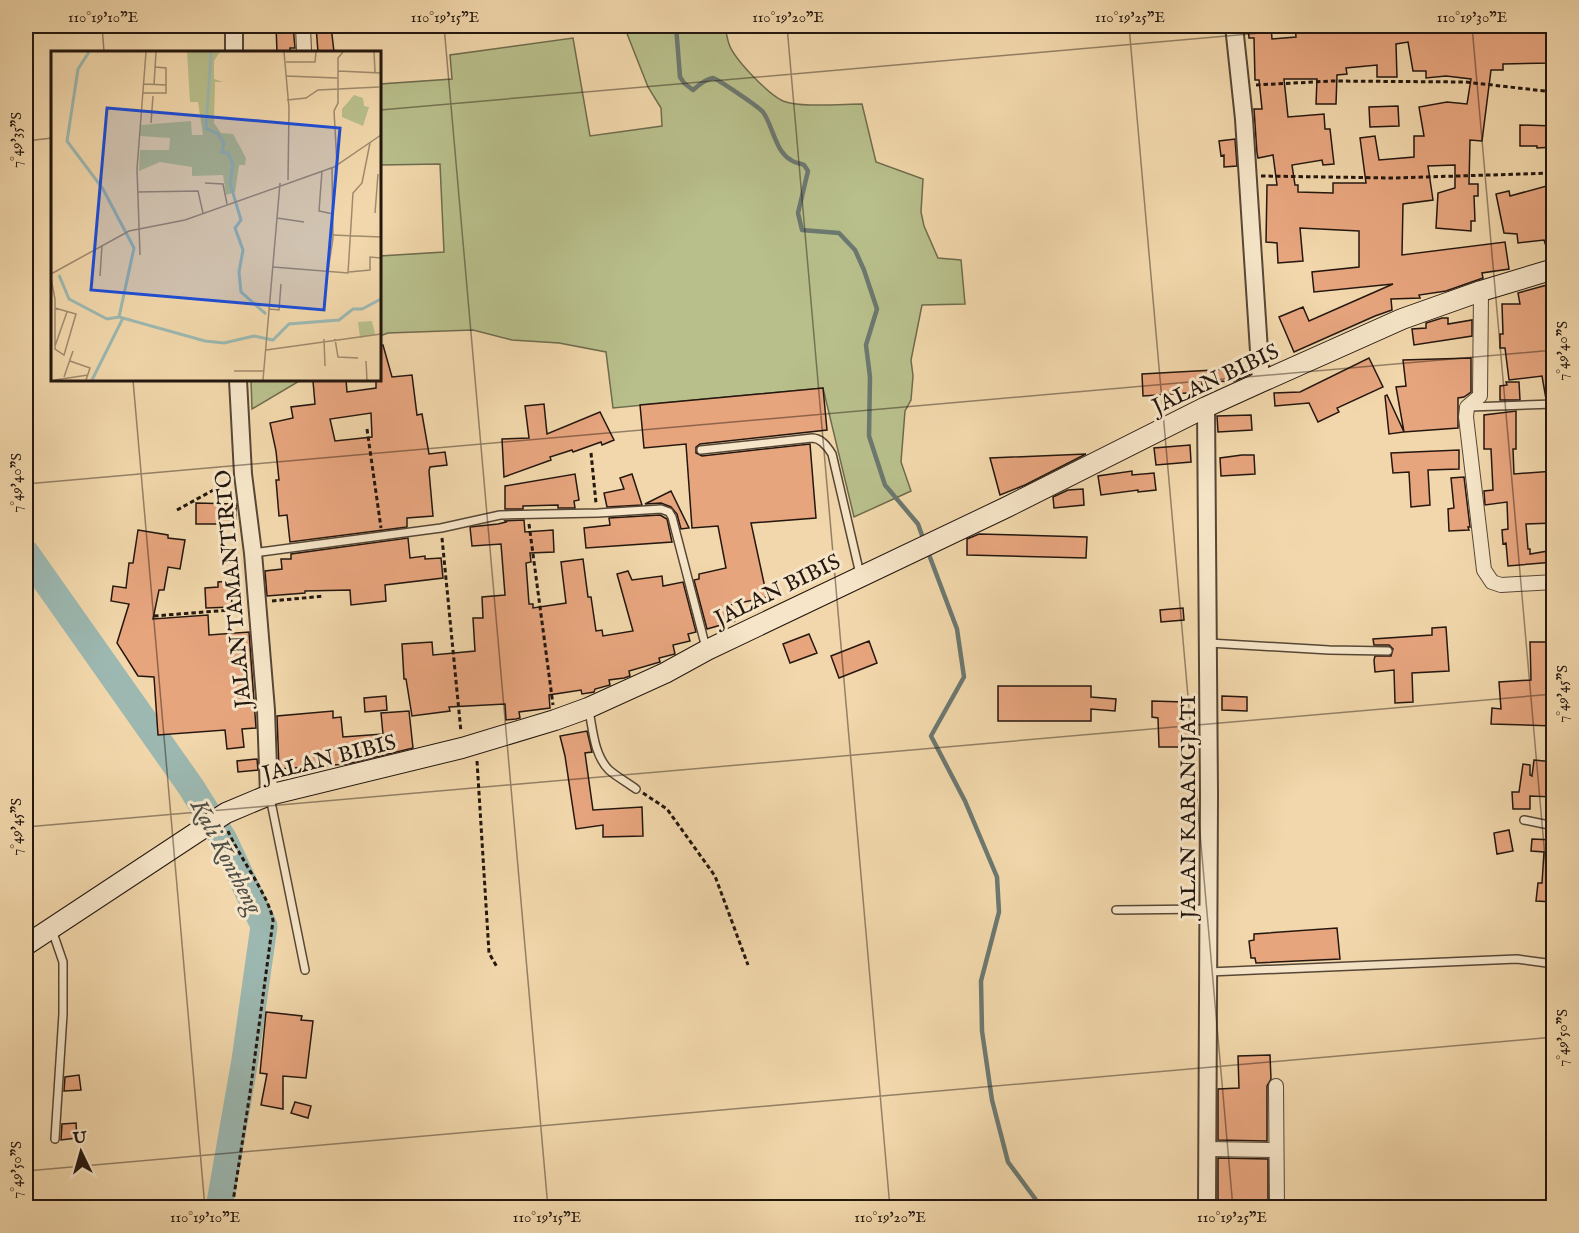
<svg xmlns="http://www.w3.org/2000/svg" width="1579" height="1233" font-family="'IM FELL English',serif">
	<rect width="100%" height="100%" fill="#f1d7ab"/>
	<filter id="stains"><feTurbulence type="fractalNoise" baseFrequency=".00333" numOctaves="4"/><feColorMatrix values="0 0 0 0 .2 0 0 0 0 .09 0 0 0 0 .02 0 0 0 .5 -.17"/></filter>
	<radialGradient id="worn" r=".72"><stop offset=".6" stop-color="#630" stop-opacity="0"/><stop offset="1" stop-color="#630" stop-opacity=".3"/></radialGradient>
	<!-- green -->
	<path fill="#b8bf8b" stroke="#6e6b4d" stroke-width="1.5" d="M624,26H725C726,31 727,38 729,44C734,59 768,94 783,101C799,108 843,104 862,104L876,162L923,179L921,212L924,226L938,258L961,260L965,304L922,305L911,360L913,376L911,400L905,411L901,462L911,491L854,517L823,388L613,408L606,352L559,343L512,340L473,330L388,333L380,336V256L444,252L440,164L380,165V84L452,79L450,55L573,38L590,136L662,126L661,108L648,87Z
		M251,380H301L252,409Z"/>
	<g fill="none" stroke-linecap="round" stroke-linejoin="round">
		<!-- stream -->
		<path stroke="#6c7870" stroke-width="4.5" d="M676,26L680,77L684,83L693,90C699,85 705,79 713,78C716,78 759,107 763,112C773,126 775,151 791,160C794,163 800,163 804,165L808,171L798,213L802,230L839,233L855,250L864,270L877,309L866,345L870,377L869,436L885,485L918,524L924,541
			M928,552L957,629L964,677L931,736L965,801L997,877L999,912L981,981L982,1031L992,1100L1008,1162L1042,1208"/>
		<!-- river -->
		<path stroke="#9cb8b1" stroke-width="27" d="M26,553L191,787L224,840L264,926L245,1060L219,1208"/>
	</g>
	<!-- building -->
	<path fill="#e7a57e" stroke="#24170f" stroke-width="1.5" fill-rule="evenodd" d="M276,26H293L295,48H290V52H277Z
		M316,26H331L334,52H318Z
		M1248,26H1271L1272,39L1296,37L1295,26H1543L1548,40V50H1551V63L1503,64V70H1491L1482,141L1470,140L1469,184H1478V196H1474L1475,221H1471V231L1436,228L1438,193L1455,188V165L1428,166L1433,200L1403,204L1402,255L1505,242L1509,269L1482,273L1483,278L1446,291L1419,295L1420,298L1391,299L1392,310L1375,316L1294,352L1279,317L1303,307L1309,321L1393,284L1314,292L1312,272L1359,267V231L1300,228L1303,261L1278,263L1277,243L1266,242L1267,185H1277L1273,155L1258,158L1257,153L1254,109H1262L1259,80H1255L1254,38H1249ZM1408,42L1413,71H1426V78L1446,76L1471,79L1467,104L1447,102L1419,107L1424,136H1414V157L1379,160L1375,136L1360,138L1366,183H1333V193L1298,192V185H1295L1292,165L1322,160L1323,165L1334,164L1330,129H1325L1324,114L1288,117L1284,79H1317L1316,104H1336L1337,75L1347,74L1346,68L1377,65V77H1397L1396,44Z
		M1398,106L1399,126L1370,127L1369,107Z
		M1520,125L1554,126V147L1537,148V146H1520Z
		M1235,139L1237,166L1224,167V155L1221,156L1219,141Z
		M1554,184V257L1550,258L1544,240L1518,243L1517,234L1504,233L1496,194L1509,191L1510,196Z
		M1547,285L1554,305V398L1546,399L1542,376L1509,380L1505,348H1500V334H1503L1502,304H1520L1518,293Z
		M1442,318H1448V324L1472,320V336L1414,345L1412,329L1426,328V323Z
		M380,345H383L392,377L412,375L417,415L422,414L429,454L445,452L447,465L430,467L429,471L433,516L407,518V527L290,542L287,515L279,516L276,480H279L276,451L270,423L293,418L291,407L315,404L313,381L346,380L347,392L376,388V380H380ZM371,413L372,437L335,441L330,419Z
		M1369,358L1383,387L1337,408L1339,412L1318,422L1309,403L1275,406L1274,393L1300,392Z
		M1471,358V392L1464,397L1458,398V428L1404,432L1396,387L1406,386L1403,360Z
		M1250,368V374L1235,381L1202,382V392L1143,396L1142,374Z
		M1506,382H1519L1520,400H1500V386L1507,385Z
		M823,388L827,430L700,444L696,447V453L702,456L810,444L816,518L751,523L767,597L730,605L735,621L707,629L694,580L699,579V574L726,568L718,526L692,528L686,444L644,448L640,405Z
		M1387,395L1404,432L1389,434L1385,396Z
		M544,404L547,434L600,412L614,440L602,445L601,442L573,452L572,450L550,457L551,460L504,477L502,439L529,438L525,406Z
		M1516,411V449H1513L1514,474L1554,471V523L1526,524L1528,549H1530V554L1554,550V562L1508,566L1506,543L1503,544L1502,530L1508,529L1507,502L1485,505L1484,491L1493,490L1491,449H1484V415Z
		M1251,415L1252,430L1218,432L1217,416Z
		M1190,445L1191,462L1156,465L1154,448Z
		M1459,450V469L1428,470L1430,505L1411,507L1409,472L1393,473L1391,453Z
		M1086,454L1025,485L1000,495L990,458Z
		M1242,455H1254L1255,474L1221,476L1220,458Z
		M1132,471V475L1154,473L1156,490L1138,492V490L1101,495L1098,476Z
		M575,474L579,500L574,501L575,508H558V505L523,506V509H505V486Z
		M632,474L642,505L607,507L604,493L624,489L620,478Z
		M1464,477L1470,527H1468L1469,530L1449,531L1448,509L1454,508L1451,478Z
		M1083,489L1084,505L1054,508L1053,497L1068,490Z
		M671,491L689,528L681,529L677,514L671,507L661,503L645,504Z
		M196,503L236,504V524H196Z
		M660,515L667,519L672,542L586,548L584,528L610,525L609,518Z
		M524,520L525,532L553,530L554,552L530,553L531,562L526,563L529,604H533V608L566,603L561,562L583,559L588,597H591L596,631L602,630L603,636L633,631L617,574L628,571L632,580L662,576L663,586L683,582L696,632L688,634L690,641L673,645L675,654L659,658L660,662L629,671L630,676L624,678L609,680L610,685L595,689L594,692L582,694L581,690L549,695L550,708L519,712L520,718L516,719L506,720L505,704L449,707L450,711L412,716L406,679H404L402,644L432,642L433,655L475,651L473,618H483L482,597L505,595L501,544L472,546L470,527L498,524L506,522L505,521Z
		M138,530L168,535V538L185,540L180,569L168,567L164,590H159L153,619L208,615L209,635L249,632L256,728L242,729L244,747L227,749L225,730L158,735L154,677L138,676L117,643L129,604L111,601L113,586L126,588L129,563H133Z
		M979,534L1087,537L1086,558L967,555V539Z
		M408,538L410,558L425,556V559L441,558L443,578L385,585L386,601L351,605L350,590L305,591V593L267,596L265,571L282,569L281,559H291V554Z
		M231,581L232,607L206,608L205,588L218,587V582Z
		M1183,608L1184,620L1161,622L1160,610Z
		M1446,627L1449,671L1412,673L1413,702L1395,703L1394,670L1375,672L1374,660L1375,656H1391L1393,649L1389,645H1374L1373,639L1432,635V628Z
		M809,634L817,653L790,663L783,644Z
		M869,641L877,663L839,678L831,656Z
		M1530,642H1550L1551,677H1554V726L1491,724L1492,708L1501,709L1499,682L1531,680Z
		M998,686H1091V697L1116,699L1115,711L1091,709V721H998Z
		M386,696L387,710L365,712L364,698Z
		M1222,696L1247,697V711L1222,710Z
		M1152,701L1184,702L1183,729H1197V747H1159L1158,718L1152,717Z
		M333,711V718L341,717L343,737L383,734L381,713L409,711L413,748L347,764L279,769L277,716Z
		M587,731L592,752L585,753L593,810L642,807L643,836L603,837V825L576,829L565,756L560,736Z
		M257,759L258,770L238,772L237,761Z
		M1534,760L1554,762V797L1530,796V809H1513L1512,792H1519L1523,764L1530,765V775L1532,776Z
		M1509,830L1513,851L1497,854L1494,833Z
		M1532,839L1554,840V902L1536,901L1538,883H1542L1544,852L1531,851Z
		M1337,928L1340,959L1256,963L1255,958H1251L1249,941L1254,940V934Z
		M266,1012L302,1016L301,1020L313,1021L306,1078L283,1076V1109L261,1105L267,1074L260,1073Z
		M1270,1055L1271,1079L1267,1086V1141L1218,1140V1089L1239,1088L1238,1056Z
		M79,1075L81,1090L64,1091L65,1077Z
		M295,1102L311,1106L308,1118L291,1113Z
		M76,1123L77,1138L61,1140L62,1124Z
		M1218,1158L1268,1159V1208H1218Z"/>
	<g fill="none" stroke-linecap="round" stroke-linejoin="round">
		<!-- service casing -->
		<g stroke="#574736" stroke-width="10">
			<path id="service" d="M1550,273L1554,291
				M1470,407L1554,404
				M701,450L812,438C821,438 827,446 832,454L860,574
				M253,553L441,528L500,515L598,513L661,509L669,512L672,517L706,648
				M1209,643L1329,650L1388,651
				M589,711C593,730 594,755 609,770C617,777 628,783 636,789
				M270,797L305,970
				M1524,820L1554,826
				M1116,910L1209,909
				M52,930L63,962V1014L55,1139
				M1209,972L1517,959L1554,964"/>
		</g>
		<!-- minor casing -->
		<g stroke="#574736" stroke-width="16">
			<path id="minor" d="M303,26L304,52
				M1552,26L1554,33
				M1481,291L1480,396L1467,407L1466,417L1484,570L1492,582L1501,585L1554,582
				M1276,1086L1277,1208
				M1208,1149L1276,1150"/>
		</g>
		<!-- tertiary casing -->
		<g stroke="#574736" stroke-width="20">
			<path id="tertiary" d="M234,26V52
				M1234,26L1244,119L1261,382
				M238,380L243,474L253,553L266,710L269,795
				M1206,407L1209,795L1207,1208"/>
		</g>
		<!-- secondary casing -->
		<g stroke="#24170f" stroke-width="22">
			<path id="secondary" d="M26,945L226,813L269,795L462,748L555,720L588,708L665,673L707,650L1007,507L1206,407L1261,382L1402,319L1481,291L1554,269"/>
		</g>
		<!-- path -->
		<path stroke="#24170f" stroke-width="3" stroke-dasharray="4.5 3" stroke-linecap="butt" d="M1256,85L1332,81L1465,82L1554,92
			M1261,176L1393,178L1554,173
			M367,429L381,528
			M591,453L596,503
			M177,510L228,482
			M529,524L553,705
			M442,538L461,732
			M272,601L324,596
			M154,616L242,609
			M477,761L489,953L497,967
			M643,793L667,809L715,876L748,965
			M228,831C238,855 271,899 273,921L250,1093L232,1208"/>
		<!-- service -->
		<use href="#service" stroke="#f6e5c8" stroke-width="7"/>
		<!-- minor -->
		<use href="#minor" stroke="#f6e5c8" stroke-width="14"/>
		<!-- tertiary -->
		<use href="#tertiary" stroke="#f6e5c8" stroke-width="16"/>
		<!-- secondary -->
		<use href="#secondary" stroke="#f6e5c8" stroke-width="20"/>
	</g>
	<!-- ticks -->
	<path fill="none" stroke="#24170f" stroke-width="1.5" stroke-opacity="0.45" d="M102,26L104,52M444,26L548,1208M787,26L890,1208M1129,26L1233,1208M1472,26L1554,960M380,110L1342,26M26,141L52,138M133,380L205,1208M26,484L1554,350M26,827L1554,694M26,1171L1554,1037"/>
	<g text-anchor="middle" stroke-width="6" stroke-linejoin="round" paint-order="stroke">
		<!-- street labels -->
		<g font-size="22" fill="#24170f" stroke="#f6e5c8">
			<text transform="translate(1215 378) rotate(-25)" y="8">JALAN BIBIS</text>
			<text transform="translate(232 589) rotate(-95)" y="8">JALAN TAMANTIRTO</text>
			<text transform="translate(777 589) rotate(-26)" y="8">JALAN BIBIS</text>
			<text transform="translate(329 757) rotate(-14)" y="8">JALAN BIBIS</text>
			<text transform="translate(1187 807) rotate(-90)" y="8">JALAN KARANGJATI</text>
		</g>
		<!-- water labels -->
		<g font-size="24" font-style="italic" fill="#4e4f48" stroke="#f6e5c8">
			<text transform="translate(227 856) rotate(62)" y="8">Kali Kontheng</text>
		</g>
	</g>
	<!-- overview -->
	<g transform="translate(51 51)">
		<rect width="330" height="330" fill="#f1d7ab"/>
		<path d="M136,1H169L163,10V28L172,31H164L163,72L170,82L182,83L195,107L194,114H188L184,141L175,144L172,124L141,125V116L109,111L88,120L89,99H118L119,87L89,85L90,74L140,70L141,84H152L147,51H139ZM303,44L312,47L313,55L318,56L312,75L291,66V58ZM321,270L324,283L309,287L307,271Z" fill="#b8bf8b"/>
		<path fill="none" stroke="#9cb8b1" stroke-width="3" d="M38,1L27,18L16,90L52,138L83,197L68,266L154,290L173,292L203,285L222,289L238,273L288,269L302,258H311L330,248M160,1L155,77L167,83L173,92L171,101L177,102L182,113L179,132L190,169L184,177L192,199L188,221L190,241L215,263M8,224L18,248L56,268L68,266M41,329L72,267"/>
		<path fill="none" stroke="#9f8a6d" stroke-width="1.5" d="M233,1L238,57L237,129M323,1L324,21M235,11H264L265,1M287,20L330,22M330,22V43M235,25L286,27M93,33L115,34M103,34L105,1M92,42H115V17L104,16M236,49L255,47L267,39L328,36M100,72L102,45M286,113L283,60L287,52V7L292,1M271,120L268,160L282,163M154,132L172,133L176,153M86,141L147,140L152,162M324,162L327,123M226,167L253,171M281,184L330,186M89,204L86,118L95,1M222,216L297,222L302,142L311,132L319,92M277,220L282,187L281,117M298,221L319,219V206L330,207M0,223L78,180L134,169L283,116L330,84M49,225L51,194M0,227L4,248V298L13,304L25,263L4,257M218,258L228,259L230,233M273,288L274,315M284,288L287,306L307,307M4,295L16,261M215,299L330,283M19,310L39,317L35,329M315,310L316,329M183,320H213M13,326L22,300M4,329L37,324M212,329L229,132"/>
		<path fill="#1d4ed8" fill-opacity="0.15" stroke="#1d4ed8" stroke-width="3" d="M56,57L289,77L273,259L40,239Z"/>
		<rect width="330" height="330" fill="none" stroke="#24170f" stroke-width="3"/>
	</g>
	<!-- margin -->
	<rect width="1579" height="1233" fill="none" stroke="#f1d7ab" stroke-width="66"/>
	<!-- north arrow -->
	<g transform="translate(81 1152) rotate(355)" stroke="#f6e5c8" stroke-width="4.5" paint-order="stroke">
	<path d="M0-4.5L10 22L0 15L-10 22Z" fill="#24170f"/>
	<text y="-9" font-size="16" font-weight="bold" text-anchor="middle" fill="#24170f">U</text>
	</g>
	<rect x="33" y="33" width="1513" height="1167" fill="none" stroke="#24170f" stroke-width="2"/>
	<g font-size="15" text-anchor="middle" fill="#24170f">
		<text x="103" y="22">110°19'10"E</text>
		<text x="445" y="22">110°19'15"E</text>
		<text x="788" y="22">110°19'20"E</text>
		<text x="1130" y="22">110°19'25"E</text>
		<text x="1472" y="22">110°19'30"E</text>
		<text transform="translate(16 140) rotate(-90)" y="5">7°49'35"S</text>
		<text transform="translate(1562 351) rotate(-90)" y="5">7°49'40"S</text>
		<text transform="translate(16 483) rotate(-90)" y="5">7°49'40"S</text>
		<text transform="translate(1562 694) rotate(-90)" y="5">7°49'45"S</text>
		<text transform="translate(16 827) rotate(-90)" y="5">7°49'45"S</text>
		<text transform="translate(1562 1038) rotate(-90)" y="5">7°49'50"S</text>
		<text transform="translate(16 1170) rotate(-90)" y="5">7°49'50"S</text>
		<text x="205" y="1222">110°19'10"E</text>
		<text x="547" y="1222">110°19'15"E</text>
		<text x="890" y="1222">110°19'20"E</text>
		<text x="1232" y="1222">110°19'25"E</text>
	</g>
	<rect width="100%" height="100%" filter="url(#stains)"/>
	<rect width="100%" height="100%" fill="url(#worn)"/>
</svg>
